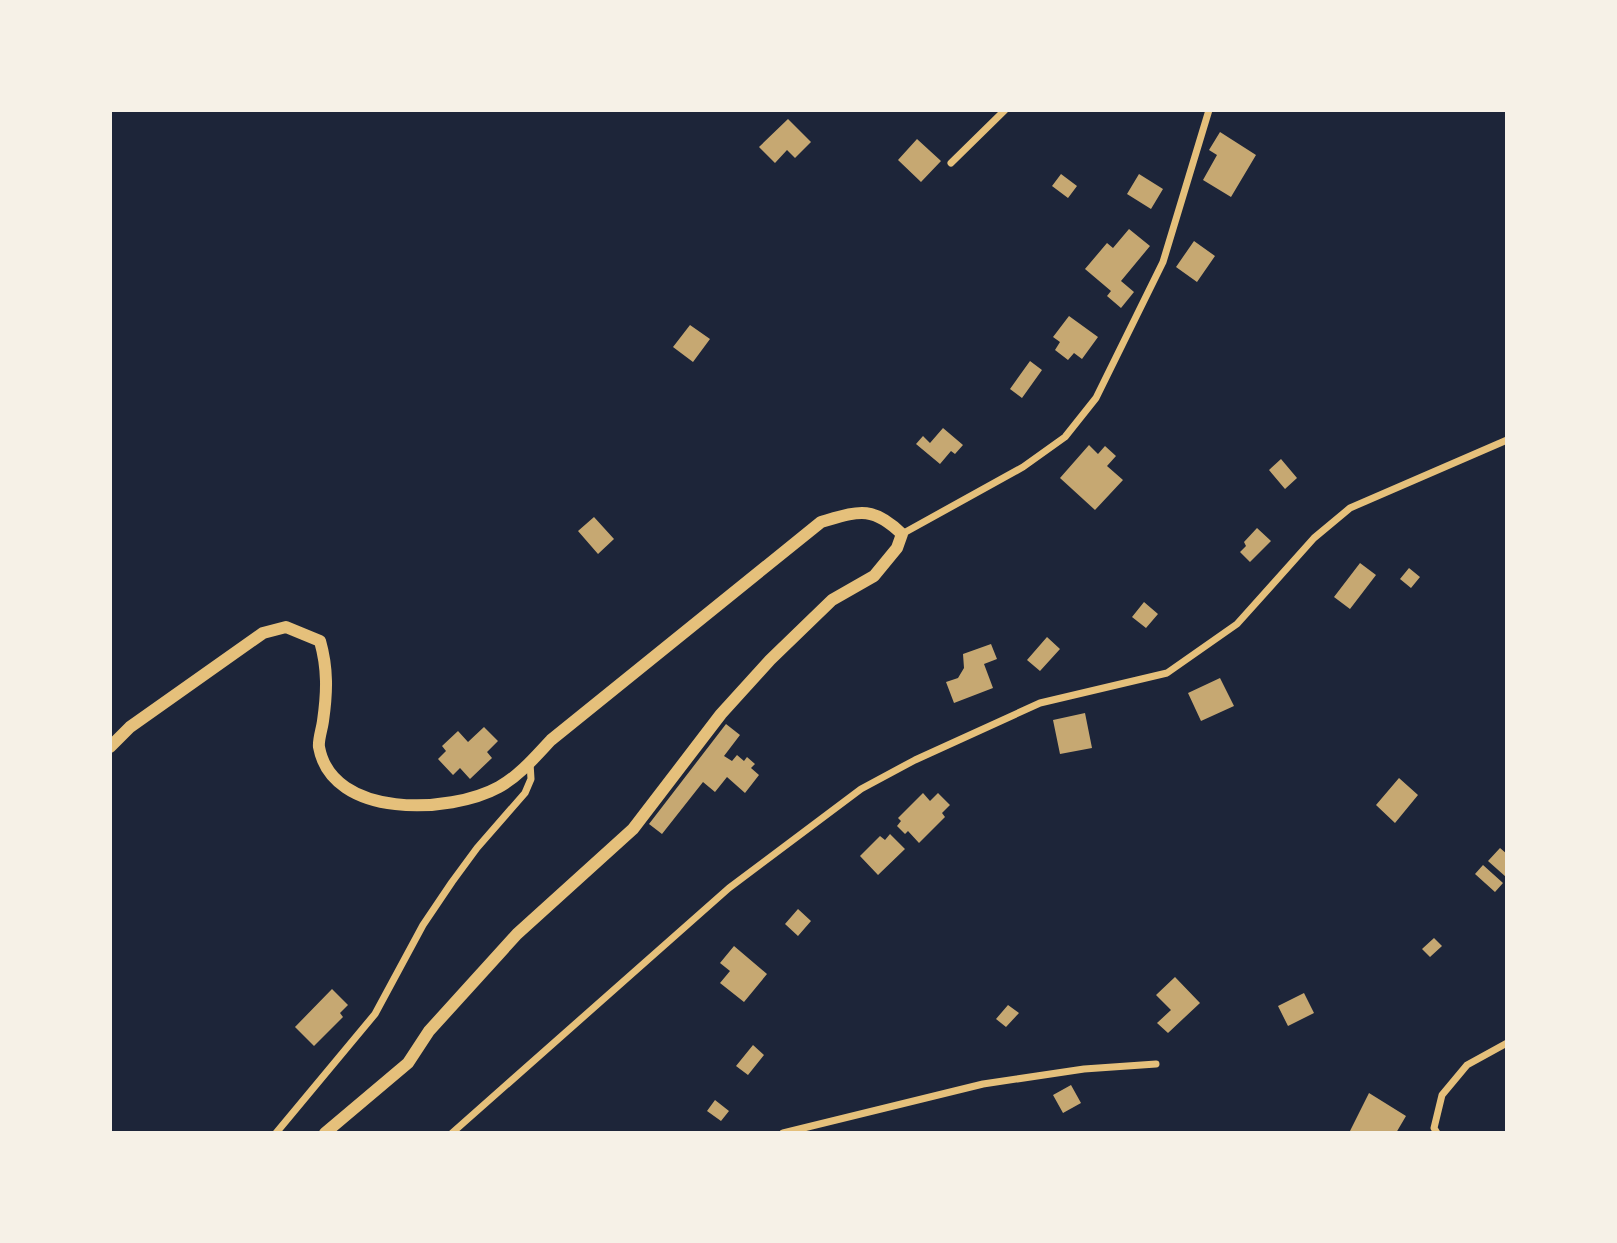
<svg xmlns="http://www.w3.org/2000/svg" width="1617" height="1243" font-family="'Nunito Sans',sans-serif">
	<rect width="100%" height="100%" fill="#14213d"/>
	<!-- green -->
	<path fill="#1d2539" d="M110,110H1507V1133H110Z"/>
	<!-- building -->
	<path fill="#c6a872" d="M788,119L811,142L795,158L787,150L775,163L759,147Z
		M1220,132L1256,155L1231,197L1203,180L1217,155L1209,150Z
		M917,139L941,161L921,182L898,160Z
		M1061,174L1077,186L1068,198L1052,186Z
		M1139,174L1163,189L1151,209L1127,194Z
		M1129,229L1150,246L1121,281L1134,292L1121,308L1107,296L1111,291L1085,269L1107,243L1113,248Z
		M1194,241L1215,256L1197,282L1176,267Z
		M1069,316L1098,337L1082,359L1074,353L1068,360L1055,350L1060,342L1053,337Z
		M690,325L710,339L693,362L673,347Z
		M1030,361L1042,370L1022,398L1010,389Z
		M943,428L963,445L955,454L951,451L940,464L916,444L923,436L930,443Z
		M1089,445L1098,454L1105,446L1116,456L1107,466L1123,480L1095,510L1060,478Z
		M1281,459L1297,478L1285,489L1269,470Z
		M594,517L614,539L598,554L578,531Z
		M1257,528L1271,541L1250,562L1240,552L1246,546L1244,542Z
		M1360,563L1376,575L1350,609L1334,597Z
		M1409,568L1420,577L1411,588L1400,579Z
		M1144,602L1158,614L1146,628L1132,617Z
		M1047,637L1060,649L1040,671L1027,660Z
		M991,644L997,659L984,664L993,688L954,703L946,682L958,678L964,668L963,654Z
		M1220,678L1234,706L1201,721L1188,693Z
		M1085,713L1092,748L1060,754L1053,720Z
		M726,724L740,735L724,756L732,761L737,755L744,761L747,757L755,764L751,768L759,775L745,793L727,777L715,792L703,782L662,834L649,824Z
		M484,727L498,741L487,752L492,758L470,779L460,768L453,775L438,759L446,751L442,746L458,731L468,742Z
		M1399,778L1418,795L1395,823L1376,805Z
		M923,793L930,801L938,793L950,805L942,813L945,817L919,843L908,831L905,834L897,826L901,821L898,818Z
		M890,834L905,849L878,875L860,856L880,836L885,840Z
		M1500,848L1507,854L1506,877L1488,861Z
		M1483,865L1503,883L1495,892L1475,874Z
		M798,909L811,921L798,936L785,924Z
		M1434,938L1442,946L1430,957L1422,949Z
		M734,946L767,974L744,1002L720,983L730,971L720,963Z
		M1175,977L1200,1003L1168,1033L1157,1023L1171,1010L1156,995Z
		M332,989L348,1005L340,1013L343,1017L314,1046L295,1027Z
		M1304,993L1314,1013L1288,1026L1278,1006Z
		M1008,1005L1019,1013L1006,1027L996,1019Z
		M753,1045L764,1055L748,1075L736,1066Z
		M1071,1085L1081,1103L1063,1113L1053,1095Z
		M1369,1093L1406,1116L1396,1133H1349Z
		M715,1100L729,1111L721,1121L707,1111Z"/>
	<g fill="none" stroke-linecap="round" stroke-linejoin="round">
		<!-- minor -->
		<path stroke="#e5c07b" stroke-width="7" d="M951,163L1005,110
			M902,534L1023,467L1065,437L1096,398L1163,262L1209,110
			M276,1133L375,1014L423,925L452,882L477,848L525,793L531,779L530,763
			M452,1133L729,888L861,789L915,760L1040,703L1167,673L1237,624L1314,538L1350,508L1507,440
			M783,1133L983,1084L1084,1069L1156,1064
			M1437,1133L1434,1128L1442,1095L1467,1065L1507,1043"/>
		<!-- tertiary -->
		<path stroke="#e5c07b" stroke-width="12" d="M110,747L130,727L263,633L286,627L320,641C328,669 327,693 323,721C322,729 318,740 319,747C332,819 450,814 499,787C519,776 535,757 551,740L821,522C859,511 872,505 902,534L897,548L874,576L832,600L770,660L721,714L633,829L517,934L429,1031L408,1063L325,1133"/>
	</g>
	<!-- border -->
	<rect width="1617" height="1243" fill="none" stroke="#f6f1e7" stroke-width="224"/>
</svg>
